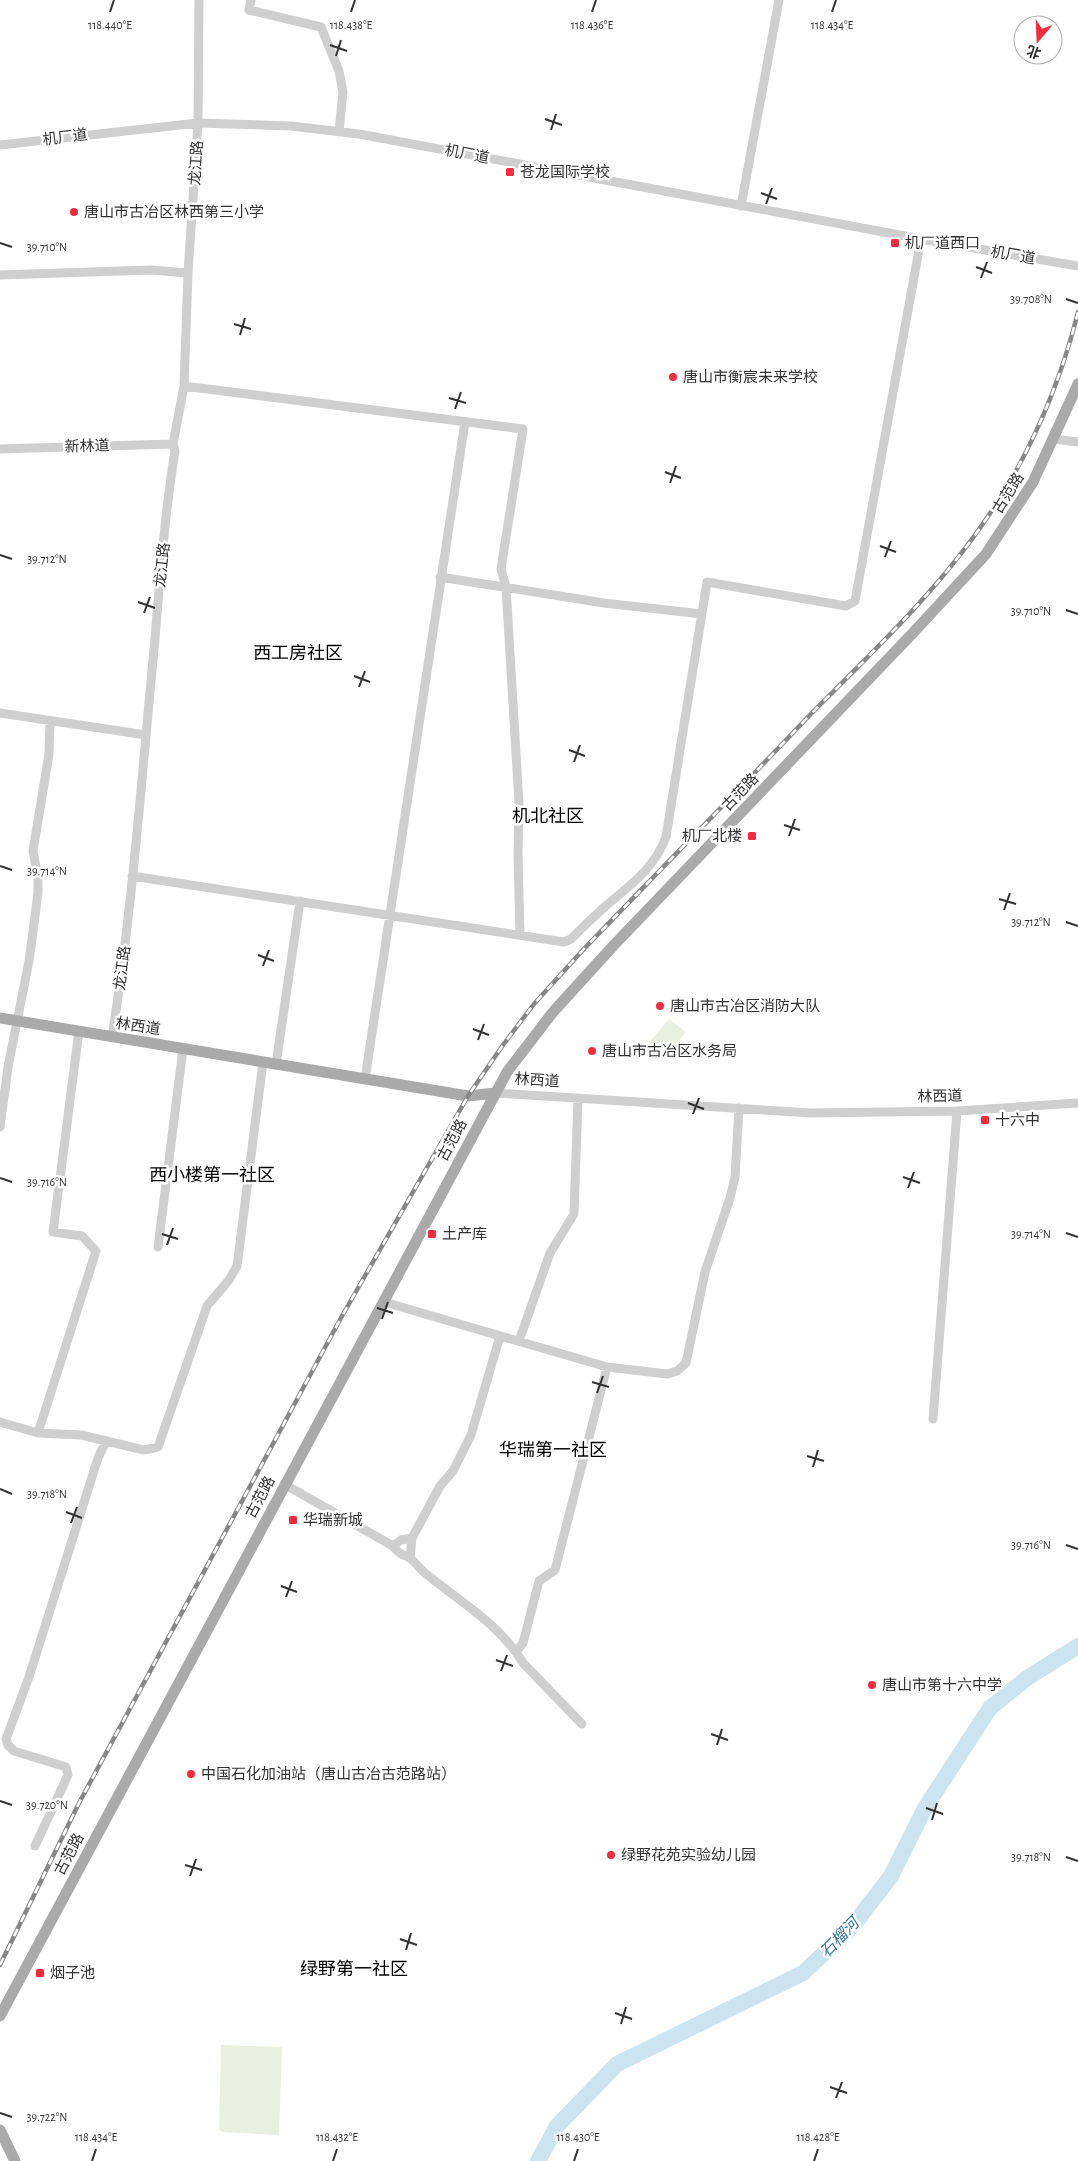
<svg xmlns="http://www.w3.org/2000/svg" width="1078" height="2161" font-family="'Alegreya Sans','Noto Sans SC',sans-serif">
	<rect width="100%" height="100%" fill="#fff"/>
	<!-- green -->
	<path fill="#e9f0e0" d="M669,1019L686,1032L662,1061L645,1047Z
		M221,2045L282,2047L279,2135L223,2132L219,2130Z"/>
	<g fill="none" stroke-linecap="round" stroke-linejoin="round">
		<!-- river -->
		<path stroke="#cce3f0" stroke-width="16" d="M538,2161L557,2126L617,2064L803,1973L851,1928L891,1876L925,1808L990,1708L1027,1678L1078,1646"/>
		<!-- minor -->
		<path stroke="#cfcfcf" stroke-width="9" d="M251,0L249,10L321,27L339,71L343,92L339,132
			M0,145L198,123L291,126L359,134L921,239L1078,266
			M741,206L779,0
			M0,275L151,270L188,273
			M184,386L523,429L501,569L506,587L519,803L518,854L520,935
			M1054,439L1078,442
			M0,449L173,444
			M440,577L604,603L702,614
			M0,713L146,735
			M132,876L564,942L571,939C583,927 595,915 608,904C632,884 655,867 666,837L707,582L846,606L855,601L921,239
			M112,1037C133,905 142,772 155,639C160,576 165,513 175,451L173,444L184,386L188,273L198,123L199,0
			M276,1064L300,901
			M365,1079L465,422
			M495,1093L811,1113L957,1111L1078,1103
			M0,1127L8,1067L29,961L38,893V877L33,851L49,754L50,721
			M158,1247L183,1049
			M384,1302L607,1367L667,1374L677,1371L686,1363L705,1272L730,1198L735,1177L739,1108
			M519,1341L550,1253L574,1214L578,1098
			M933,1419L957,1111
			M0,1422L38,1433L81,1435L144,1450L158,1447L207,1306L229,1280L237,1266L263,1062
			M38,1433L96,1251L82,1236L53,1232L79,1031
			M284,1484L393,1546C401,1557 403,1553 411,1559C416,1563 420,1569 425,1573C459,1601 500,1624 523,1663L582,1724
			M393,1546L401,1540L412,1538
			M410,1558L412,1538L440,1486L453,1471L471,1435L500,1336
			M516,1652L523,1643L539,1581L555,1570L607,1367
			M35,1846L68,1775L66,1767L14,1751L8,1745L6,1739L29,1677L98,1458L106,1441"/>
		<!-- major -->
		<path stroke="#aaa" stroke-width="11" d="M0,1018L468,1096L495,1093
			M0,2016L507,1072L553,1012L614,945L911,635L986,554L1033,482L1078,384
			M0,2130L15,2161"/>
		<!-- rail casing -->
		<g stroke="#878787" stroke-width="4.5">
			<path id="rail" d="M0,1965L79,1803L342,1316L468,1096L503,1045L534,1004L582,951C657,873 733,796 808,717C868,656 933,596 982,525C1027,461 1059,388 1078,312"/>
		</g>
		<!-- rail -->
		<use href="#rail" stroke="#fff" stroke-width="2.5" stroke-dasharray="8" stroke-linecap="butt"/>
	</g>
	<!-- ticks -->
	<path fill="none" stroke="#323232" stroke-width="2" d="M110,12L114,0M351,12L355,0M592,12L596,0M832,12L836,0M330,45L347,51M336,56L341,40M545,119L562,125M551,130L556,114M761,193L777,199M766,204L772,188M0,243L12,247M976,267L992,273M981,278L987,262M1066,299L1078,303M234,324L251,329M240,335L245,318M449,398L466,403M455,409L461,392M665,472L681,478M670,483L676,466M880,546L896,552M0,555L12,559M885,557L891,541M138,602L155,608M1066,610L1078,614M144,613L150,597M354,676L370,682M359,687L365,671M569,750L585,756M574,762L580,745M784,825L800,830M789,836L795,819M0,866L12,870M999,899L1016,904M1004,910L1010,893M1066,922L1078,926M258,955L274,961M263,966L269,950M473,1029L489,1035M478,1040L484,1024M688,1103L704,1109M693,1114L699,1098M903,1177L920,1183M0,1178L12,1182M908,1188L914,1172M1066,1233L1078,1237M162,1234L178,1239M167,1245L173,1228M377,1308L393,1313M382,1319L388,1302M592,1382L609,1387M597,1393L603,1376M807,1456L824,1461M813,1467L818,1450M0,1489L12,1494M66,1512L82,1518M71,1523L77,1507M1066,1545L1078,1549M281,1586L297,1592M286,1597L292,1581M496,1660L513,1666M501,1671L507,1655M711,1734L728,1740M717,1745L722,1729M0,1801L12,1805M926,1808L943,1814M932,1820L937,1803M1066,1857L1078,1861M185,1865L202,1870M190,1876L196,1859M400,1939L417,1945M406,1950L411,1933M615,2013L632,2019M621,2024L626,2007M830,2087L847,2093M836,2098L842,2082M0,2113L12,2117M92,2161L96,2149M333,2161L337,2149M574,2161L578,2149M814,2161L818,2149"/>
	<!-- markers -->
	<g fill="#f42a3e" stroke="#fff" stroke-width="2">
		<rect x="505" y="167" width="10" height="10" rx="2.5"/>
		<circle cx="74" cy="212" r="5"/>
		<rect x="890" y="238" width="10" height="10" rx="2.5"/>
		<circle cx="673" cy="377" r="5"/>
		<rect x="747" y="831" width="10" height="10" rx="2.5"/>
		<circle cx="660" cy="1006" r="5"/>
		<circle cx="592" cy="1051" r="5"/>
		<rect x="980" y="1115" width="10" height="10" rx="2.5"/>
		<rect x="427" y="1229" width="10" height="10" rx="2.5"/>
		<rect x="288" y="1515" width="10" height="10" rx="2.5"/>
		<circle cx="872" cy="1685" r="5"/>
		<circle cx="191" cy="1774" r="5"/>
		<circle cx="611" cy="1855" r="5"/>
		<rect x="35" y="1968" width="10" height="10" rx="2.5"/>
	</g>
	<g text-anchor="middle" stroke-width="5" stroke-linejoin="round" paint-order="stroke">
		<!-- street labels -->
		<g font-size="15" fill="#323232" stroke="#fff">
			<text transform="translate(65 137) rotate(-7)" y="5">机厂道</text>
			<text transform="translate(467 154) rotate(11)" y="5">机厂道</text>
			<text transform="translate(196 163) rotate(-86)" y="5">龙江路</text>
			<text transform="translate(1013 255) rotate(10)" y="5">机厂道</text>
			<text transform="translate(87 446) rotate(-2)" y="5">新林道</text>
			<text transform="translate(1008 493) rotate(-58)" y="5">古范路</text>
			<text transform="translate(162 565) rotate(-84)" y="5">龙江路</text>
			<text transform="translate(740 792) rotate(-46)" y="5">古范路</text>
			<text transform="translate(122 968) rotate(-83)" y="5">龙江路</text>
			<text transform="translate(138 1026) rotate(9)" y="5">林西道</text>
			<text transform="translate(537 1080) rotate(4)" y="5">林西道</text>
			<text transform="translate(940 1096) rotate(-1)" y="5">林西道</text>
			<text transform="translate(452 1140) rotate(-62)" y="5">古范路</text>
			<text transform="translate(260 1497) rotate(-62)" y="5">古范路</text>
			<text transform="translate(69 1854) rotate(-62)" y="5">古范路</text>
		</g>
		<!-- poi labels -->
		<g font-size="15" fill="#323232" stroke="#fff" text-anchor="start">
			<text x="520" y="177">苍龙国际学校</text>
			<text x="84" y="217">唐山市古冶区林西第三小学</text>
			<text x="905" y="248">机厂道西口</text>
			<text x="683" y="382">唐山市衡宸未来学校</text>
			<text x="742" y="841" text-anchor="end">机厂北楼</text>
			<text x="670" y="1011">唐山市古冶区消防大队</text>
			<text x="602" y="1056">唐山市古冶区水务局</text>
			<text x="995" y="1125">十六中</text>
			<text x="442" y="1239">土产库</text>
			<text x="303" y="1525">华瑞新城</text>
			<text x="882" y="1690">唐山市第十六中学</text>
			<text x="201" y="1779">中国石化加油站（唐山古冶古范路站）</text>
			<text x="621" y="1860">绿野花苑实验幼儿园</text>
			<text x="50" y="1978">烟子池</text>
		</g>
		<!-- water labels -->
		<g font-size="16" font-style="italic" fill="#37799e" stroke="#fff">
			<text transform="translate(839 1937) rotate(-46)" y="6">石榴河</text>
		</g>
		<!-- quarter labels -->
		<g font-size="18" fill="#000" stroke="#fff">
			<text x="298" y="659">西工房社区</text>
			<text x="548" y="822">机北社区</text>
			<text x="212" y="1181">西小楼第一社区</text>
			<text x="553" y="1456">华瑞第一社区</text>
			<text x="354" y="1975">绿野第一社区</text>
		</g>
	</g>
	<g font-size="12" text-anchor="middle" fill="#323232" stroke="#fff" stroke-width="5" stroke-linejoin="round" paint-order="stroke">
		<text x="110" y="29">118.440°E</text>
		<text x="351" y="29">118.438°E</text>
		<text x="832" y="29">118.434°E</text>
		<text x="592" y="29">118.436°E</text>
		<text x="47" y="251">39.710°N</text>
		<text x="1031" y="303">39.708°N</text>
		<text x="47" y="563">39.712°N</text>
		<text x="1031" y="615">39.710°N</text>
		<text x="47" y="875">39.714°N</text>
		<text x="1031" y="926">39.712°N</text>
		<text x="47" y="1186">39.716°N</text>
		<text x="1031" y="1238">39.714°N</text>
		<text x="47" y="1498">39.718°N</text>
		<text x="1031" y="1549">39.716°N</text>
		<text x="47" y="1809">39.720°N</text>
		<text x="1031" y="1861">39.718°N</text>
		<text x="47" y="2121">39.722°N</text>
		<text x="96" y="2141">118.434°E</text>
		<text x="337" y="2141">118.432°E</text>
		<text x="578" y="2141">118.430°E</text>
		<text x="818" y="2141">118.428°E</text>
	</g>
	<!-- north arrow -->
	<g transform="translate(1038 40) rotate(199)"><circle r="24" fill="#ffffff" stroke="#adadad"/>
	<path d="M0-4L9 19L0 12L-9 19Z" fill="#f42a3e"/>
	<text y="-8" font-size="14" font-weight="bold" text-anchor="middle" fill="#323232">北</text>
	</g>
</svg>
